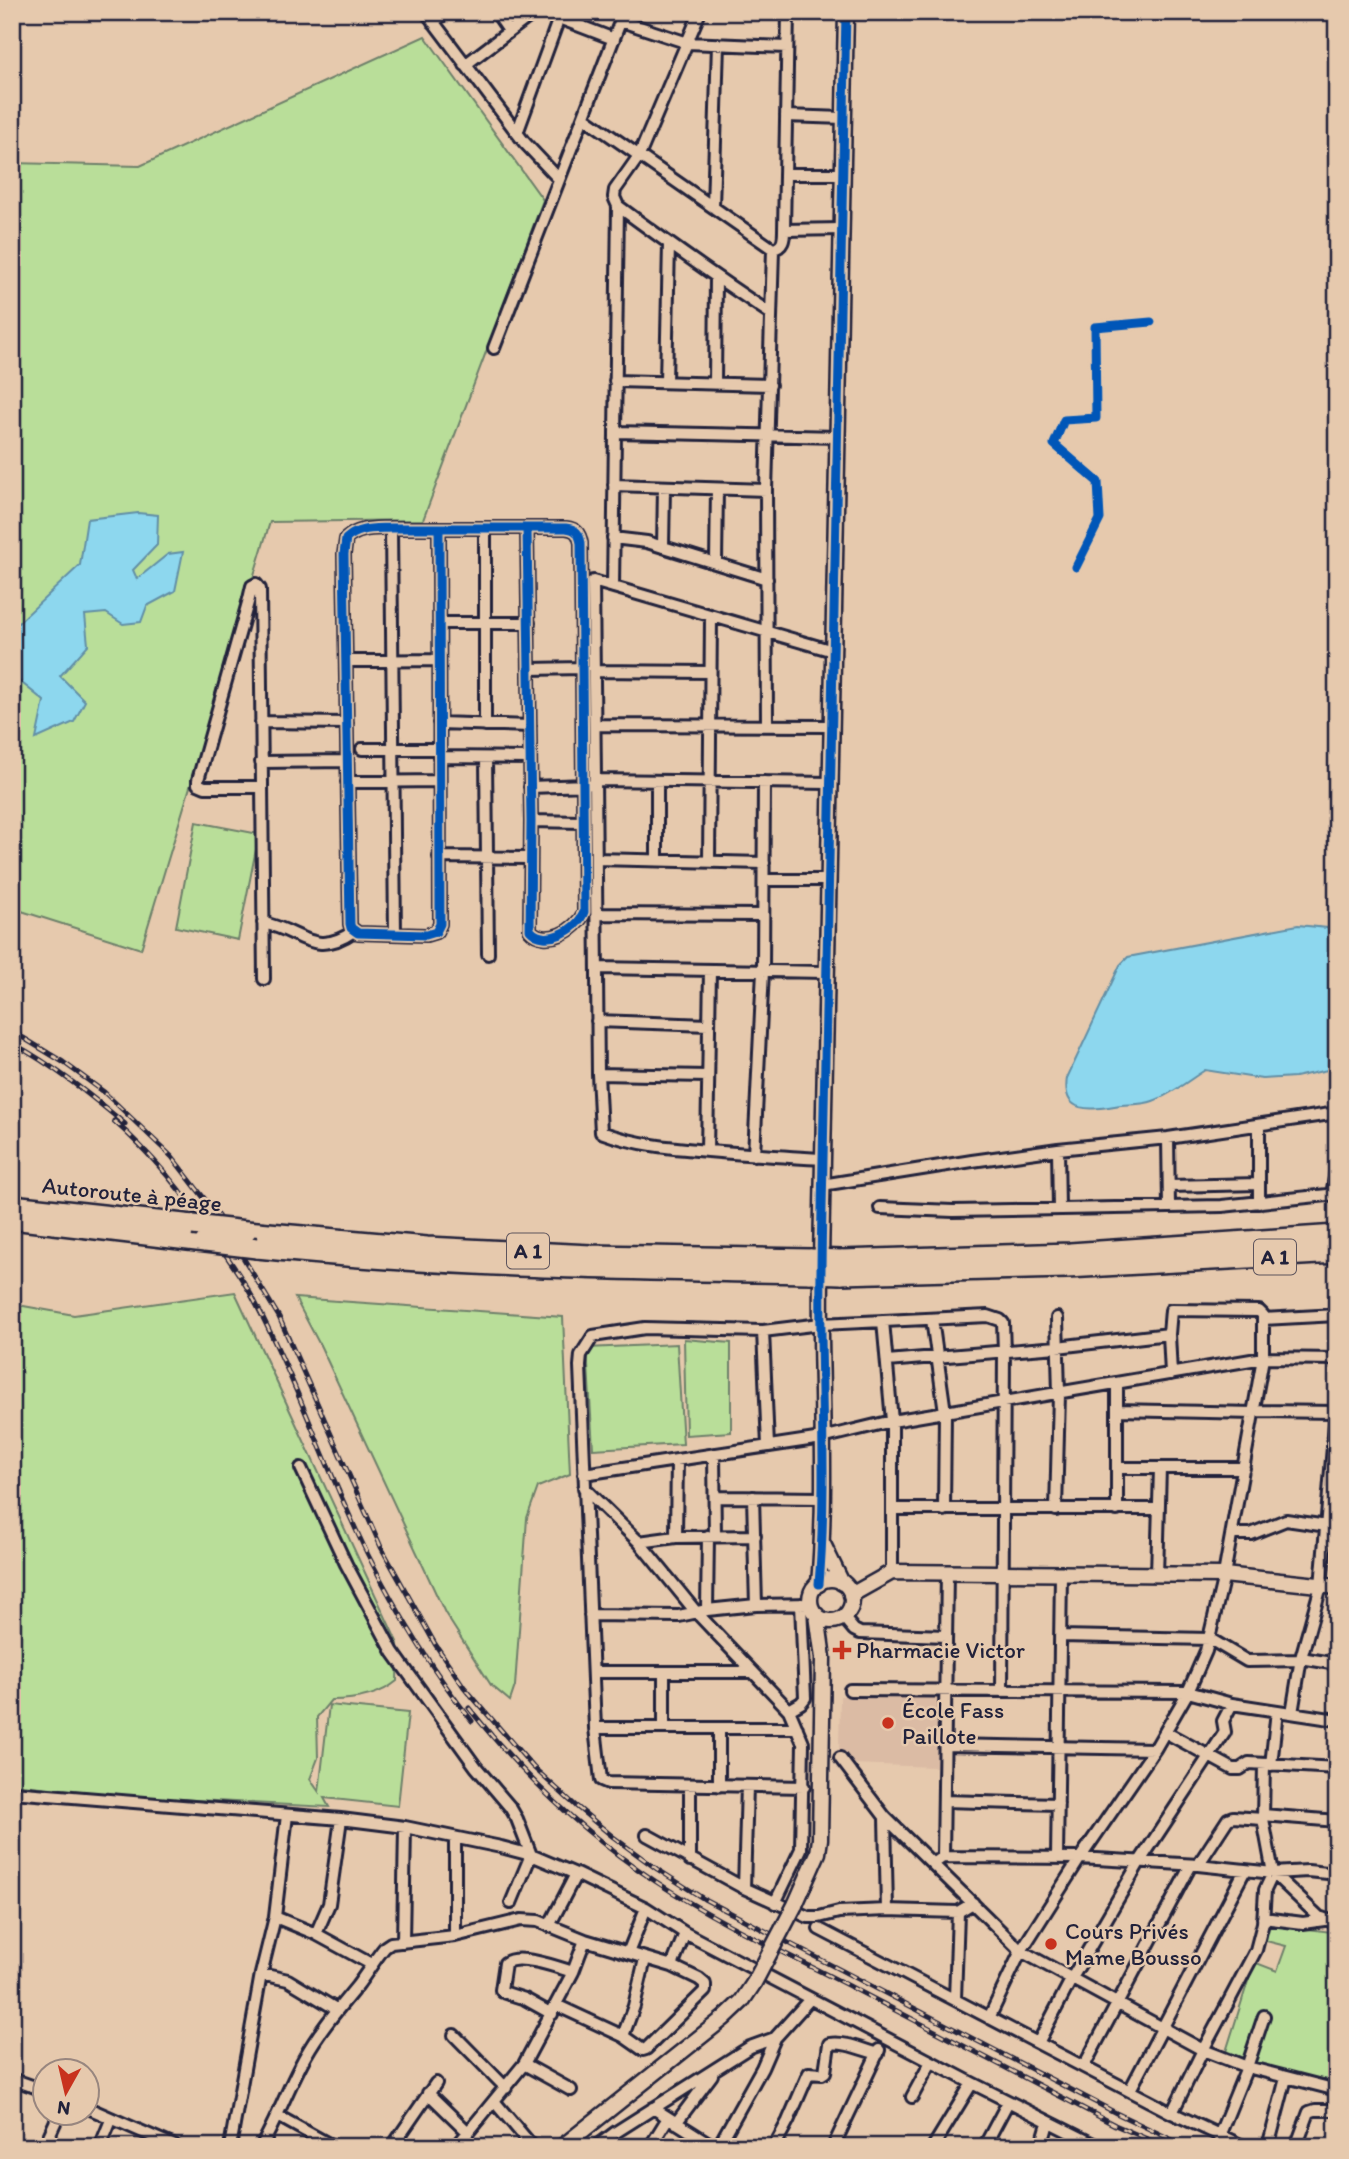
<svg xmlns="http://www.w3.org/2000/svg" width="1349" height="2159" font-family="Itim,sans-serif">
	<rect width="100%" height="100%" fill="#e6c9ad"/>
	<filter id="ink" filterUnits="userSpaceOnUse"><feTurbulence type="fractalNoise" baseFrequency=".0143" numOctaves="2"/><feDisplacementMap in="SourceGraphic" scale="14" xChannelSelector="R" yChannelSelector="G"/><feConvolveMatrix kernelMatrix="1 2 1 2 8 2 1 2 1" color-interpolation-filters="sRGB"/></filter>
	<g filter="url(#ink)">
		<!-- built -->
		<path fill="#dbbba4" d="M840,1696H937L936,1767L851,1764L839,1750Z"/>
		<!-- green -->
		<path fill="#b9de99" stroke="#6e806a" stroke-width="2" d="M425,36L543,200L423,520L270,522L141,949L12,908V163L140,166Z
			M196,822L259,834L238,940L176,927Z
			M235,1292L398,1644L397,1681C379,1696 354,1700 331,1700L317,1717L318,1758L310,1779L319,1792L329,1705L408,1713L398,1806L324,1798L329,1807L137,1797L12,1784V1304L74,1315Z
			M295,1298L563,1317L570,1474L538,1487L527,1518L515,1686L510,1701L491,1685L445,1613L321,1347Z
			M684,1339L731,1343V1432L686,1435Z
			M677,1344L683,1444L593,1449L587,1348Z
			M1268,1924L1332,1932L1330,1947L1337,1948V2083L1262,2069L1225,2055L1254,1962L1277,1971L1286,1946L1266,1941Z"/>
		<!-- water -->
		<path fill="#8dd7ee" stroke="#628fa6" stroke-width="2" d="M138,513L158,515L157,545L133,570L137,579L168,554L183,552L175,591L147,606L141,622L123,624L106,613L85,615L88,645L60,676L85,701L74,722L36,739L44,701L12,675V633L16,625L80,565L87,519Z
			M1298,925L1337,929V1068L1295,1077L1262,1079L1205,1070C1189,1080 1171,1095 1153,1101C1143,1105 1131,1104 1121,1105C1095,1109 1061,1117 1067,1078L1120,965L1128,957Z"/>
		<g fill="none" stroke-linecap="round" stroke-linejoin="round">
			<!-- street casing -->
			<g stroke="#22223b" stroke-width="16">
				<path id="street" d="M426,12L524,142L558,178
					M496,12L509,31
					M551,12L559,18L614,39
					M700,12L639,156L615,190L614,197L618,206C668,243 718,279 770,313
					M621,21L688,43L787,47
					M433,22L447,12
					M465,65L535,12
					M786,116L844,118
					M585,118L773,249C783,247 784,240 784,230L788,12
					M517,133L559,18
					M785,174H843
					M713,207L718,44
					M784,230L842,229
					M494,348L624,12
					M615,381L770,385
					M666,382L669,244
					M715,383L716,277
					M615,432L838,437
					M614,485L766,490
					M391,528L395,934
					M439,528L440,924L436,932L426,935L358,933L351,928L350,924L344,554L346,539C359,527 374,529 391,528H566C576,529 579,533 581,543L584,912C577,931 545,947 530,930L531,821L527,528
					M613,538L647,542L767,579
					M663,547L664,487
					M716,563L717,489
					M613,587L618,206
					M439,623H529
					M346,661L438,660
					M530,669L581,668
					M594,671L710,672
					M261,722L347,723
					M439,723L530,726
					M485,725V528
					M595,725L831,726
					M767,725L766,490L773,249
					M362,749H439
					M439,757L530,758
					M486,758L488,954
					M261,762L347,761
					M595,780L830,783
					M347,782L439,781
					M261,787H205L198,784V780L249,599L252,586L256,584L260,589L264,979
					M530,787L587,785
					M531,821L582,822
					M439,857L530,858
					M596,859L764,863
					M657,860V781
					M709,862L711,616
					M764,880H828
					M597,914L763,915
					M263,923C301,930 314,959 354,931
					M597,968L826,972
					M597,1021L709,1025
					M598,1074L708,1076
					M1168,1138L1169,1207
					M1058,1149L1059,1209
					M707,1151L710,970
					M754,1155L763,971L764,782
					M823,1159C784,1157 746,1154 708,1151C671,1148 636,1145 601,1132L598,1074L593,581L833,651
					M822,1185L972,1161L1058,1149L1168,1138L1337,1113
					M1169,1186L1259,1184
					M1332,1194L1337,1167
					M1259,1203V1125
					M880,1208L953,1211L1222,1206L1337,1194
					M932,1319L945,1412L944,1510
					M1263,1319L1337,1315
					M883,1321L892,1421V1572
					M763,1331L768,1446
					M887,1361L1057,1347L1169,1334
					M1117,1384V1510
					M1117,1410L1254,1413
					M1254,1411L1335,1412
					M714,1454L715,1536
					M301,1468L346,1564L393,1652L476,1767L510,1807L517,1819L531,1855L576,1874L646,1908L685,1933L972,2083L1099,2147
					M1117,1468H1244
					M584,1474L822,1438L892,1421L1263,1358L1337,1359
					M584,1488L639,1542L696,1612L789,1710L803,1743L801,1849L775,1903
					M715,1497L821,1498
					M753,1497L756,1605
					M892,1509H1158
					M1056,1510L1059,1394L1057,1318
					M1232,1534H1251L1286,1520L1327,1526
					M676,1537L677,1460
					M639,1542L676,1537L755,1536
					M1157,1575L1160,1468
					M707,1610L708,1536
					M590,1615L679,1616L707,1610L756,1605L811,1604
					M843,1617L854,1630L860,1633L946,1636
					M1060,1636L1210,1639L1247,1661L1301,1660
					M1301,1658L1337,1664
					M593,1672H753
					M850,1690L1188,1692L1232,1704L1337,1720
					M789,1710L801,1703L805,1698L801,1604
					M1292,1713L1301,1658L1321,1586L1337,1400
					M595,1728H797
					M664,1728V1672
					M719,1729V1786
					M1165,1732L1233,1769H1240L1249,1763L1337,1768
					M945,1745L1155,1749
					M840,1758L885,1817L1021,1951L1203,2050L1247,2067L1337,2090
					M1264,1764L1263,1819L1273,1873L1319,1917L1337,1923
					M1271,1765L1277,1711
					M804,1787L608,1783L601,1780L595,1728L580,1366L581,1355L593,1336L645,1328L763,1331L821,1324L988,1316L1000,1320L1003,1323L1004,1351L1002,1691
					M12,1792L341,1819L405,1827L501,1847L531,1855L511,1903
					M944,1801L1058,1804
					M1263,1815L1337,1821
					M885,1817L887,1910
					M647,1835L744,1888L808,1917H819L839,1912L887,1910L958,1912L973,1903
					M943,1857L947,1572
					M1057,1858L1061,1574
					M690,1860V1786
					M933,1864L943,1857L1080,1858L1198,1865L1273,1873L1308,1871L1337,1874
					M1198,1865L1228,1819L1233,1817L1263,1819
					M744,1888L747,1786
					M275,1917L316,1934L371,1964
					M1263,1918L1303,1923L1324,1920
					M549,1926L576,1874
					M819,1929L1172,2113L1245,2147
					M316,1934L329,1904L341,1819
					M455,1936V1838
					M403,1942L405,1827
					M628,1953L646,1908
					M672,1966L685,1933
					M261,1974L288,1980L336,2009
					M955,1999L958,1912
					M552,2014L525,1999L503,1992L501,1990L505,1963C519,1953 557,1967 573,1972
					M989,2018L1021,1951L1080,1858L1155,1749L1188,1692L1206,1651L1224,1575L1263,1358V1315L1259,1311L1171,1310L1169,1334L1171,1374
					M454,2035L506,2088
					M623,2036L634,2006L645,1959
					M1038,2043L1072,1978L1140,1861L1225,1732L1223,1721L1232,1704
					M524,2064L571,2090
					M1084,2066L1191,1865
					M12,2079L46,2091
					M1130,2090L1245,1870
					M428,2093L468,2132
					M912,2097L931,2062
					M494,2101L532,2146
					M88,2108L177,2147
					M653,2108L715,2147
					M1172,2113L1203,2050L1256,1950L1263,1923L1265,1890L1273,1873
					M278,2116L334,2147
					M676,2123L712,2075
					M1219,2136L1247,2067L1264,2016
					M44,2147L59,2114
					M100,2147L111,2120
					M230,2147L261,1974L275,1917L287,1815
					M261,2147C278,2117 289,2085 306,2055C320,2030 339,2008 357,1986C367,1973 375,1959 385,1947L391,1943L455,1936L521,1920L538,1921L585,1940L672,1966L699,1979L705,1984V1991L646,2049L643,2050L623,2036L556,2005
					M392,2147L436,2083
					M456,2147L524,2064L573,1972L585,1940
					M596,2147L616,2132L750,2047L775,2038L810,1999
					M650,2147L668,2118
					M718,2147L762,2068L775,2038
					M774,2147L788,2121L808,2075L809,2073L822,2074L825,2072L829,2044C844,2041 863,2050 878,2054
					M833,2147L879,2050
					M933,2147L972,2083
					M984,2147L1008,2102
					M1041,2147L1048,2123
					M1268,2147L1286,2078
					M1296,2147L1309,2112L1315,2110H1337"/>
			</g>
			<!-- secondary casing -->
			<g stroke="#22223b" stroke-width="19">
				<path id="secondary" d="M823,1544L842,1583
					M810 1600a21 21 0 1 1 42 0a21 21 0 1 1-42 0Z
					M819,1584C826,1501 822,1417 821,1334C820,1275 822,1217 823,1159L846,12
					M851,1595L892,1572L1224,1575L1337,1587
					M795,1905L818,1853L820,1839L823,1658L817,1615
					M562,2147L724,2018L742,2001L754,1983"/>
			</g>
			<!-- highway casing -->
			<g stroke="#22223b" stroke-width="24">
				<path id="highway" d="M12,1205L193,1225
					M12,1219L205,1242
					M246,1231L427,1247L591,1255L811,1259
					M257,1248C441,1267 626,1270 811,1273
					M841,1260L1070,1253L1337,1235
					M841,1274L1067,1268L1337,1253"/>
			</g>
			<!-- street -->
			<use href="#street" stroke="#e6c9ad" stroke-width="10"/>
			<!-- secondary -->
			<use href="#secondary" stroke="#e6c9ad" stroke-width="14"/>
			<!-- highway -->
			<use href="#highway" stroke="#e6c9ad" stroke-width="19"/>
			<!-- rail casing -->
			<g stroke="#22223b" stroke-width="5">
				<path id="rail" d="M12,1031L63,1062L104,1092L172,1157L218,1216L279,1317L381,1547L435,1644L464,1687L533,1767L576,1806L612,1836L657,1869L704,1899L1116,2113L1187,2147
					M12,1043C53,1065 90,1095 125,1124
					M114,1121C155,1157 187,1197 217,1242C230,1261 243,1279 254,1300C297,1382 327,1472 368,1555C398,1614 431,1669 472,1721
					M469,1708C522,1775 584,1834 655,1881C717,1922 785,1953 851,1987C939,2033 1027,2079 1115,2125L1161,2145"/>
			</g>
			<!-- rail -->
			<use href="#rail" stroke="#e6c9ad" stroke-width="2.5" stroke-dasharray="8" stroke-linecap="butt"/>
			<!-- secondary-bridge casing -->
			<g stroke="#22223b" stroke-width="19" stroke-linecap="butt">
				<path id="secondary-bridge" d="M754,1983L795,1905"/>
			</g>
			<!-- highway-bridge casing -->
			<g stroke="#22223b" stroke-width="24" stroke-linecap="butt">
				<path id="highway-bridge" d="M193,1225L246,1231
					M205,1242L257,1248
					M811,1259L841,1260
					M811,1273L841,1274"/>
			</g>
			<!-- secondary-bridge -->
			<use href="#secondary-bridge" stroke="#e6c9ad" stroke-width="14"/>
			<!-- highway-bridge -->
			<use href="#highway-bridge" stroke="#e6c9ad" stroke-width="19"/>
			<!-- cycleway casing -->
			<g stroke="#e6c9ad" stroke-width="13">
				<path id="cycleway" d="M439,528L440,924L436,932L426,935L358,933L351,928L350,924L344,554L346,539C359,527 374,529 391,528H566C576,529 579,533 581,543L584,912C577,931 545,947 530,930L531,821L527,528
					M1076,567L1100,519L1098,482L1054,444L1064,420L1096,418L1095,327L1151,322
					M819,1584C826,1501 822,1417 821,1334C820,1275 822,1217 823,1159L846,12"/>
			</g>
			<!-- cycleway -->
			<use href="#cycleway" stroke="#0057b8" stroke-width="9"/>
		</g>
	</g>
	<!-- markers -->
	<g fill="#c8321e" stroke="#e6c9ad" stroke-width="2.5">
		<path d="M838.5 1639.5h7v7h7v7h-7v7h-7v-7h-7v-7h7z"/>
		<circle cx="888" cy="1723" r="7"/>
		<circle cx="1051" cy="1944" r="7"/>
	</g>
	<g text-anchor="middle" stroke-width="5" stroke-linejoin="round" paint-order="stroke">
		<!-- shield labels -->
		<g fill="#e6c9ad" stroke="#5d545d" stroke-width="2">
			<rect x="507" y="1233.5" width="42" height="35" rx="5"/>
			<rect x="1254" y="1239.5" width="42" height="35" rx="5"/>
		</g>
		<g font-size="21" font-weight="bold" fill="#22223b">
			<text x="528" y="1258">A 1</text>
			<text x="1275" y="1264">A 1</text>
		</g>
		<!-- street labels -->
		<g font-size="23" fill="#22223b" stroke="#e6c9ad">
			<text transform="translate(132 1194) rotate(6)" y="8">Autoroute à péage</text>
		</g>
		<!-- poi labels -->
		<g font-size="23" fill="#22223b" stroke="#e6c9ad" text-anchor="start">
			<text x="856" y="1658">Pharmacie Victor</text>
			<text x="902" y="1718">École Fass<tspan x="902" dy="26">Paillote</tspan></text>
			<text x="1065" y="1939">Cours Privés<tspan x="1065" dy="26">Mame Bousso</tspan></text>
		</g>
	</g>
	<!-- margin -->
	<rect width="1349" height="2159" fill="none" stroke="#e6c9ad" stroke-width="42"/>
	<rect x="21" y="21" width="1307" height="2117" fill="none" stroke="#22223b" stroke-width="2.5" filter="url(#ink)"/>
	<!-- north arrow -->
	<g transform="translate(66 2092) rotate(188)"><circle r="33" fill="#e6c9ad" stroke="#98867f" stroke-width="2"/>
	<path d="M0-5L12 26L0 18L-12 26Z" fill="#c8321e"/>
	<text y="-10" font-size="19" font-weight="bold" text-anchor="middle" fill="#22223b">N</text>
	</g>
</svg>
